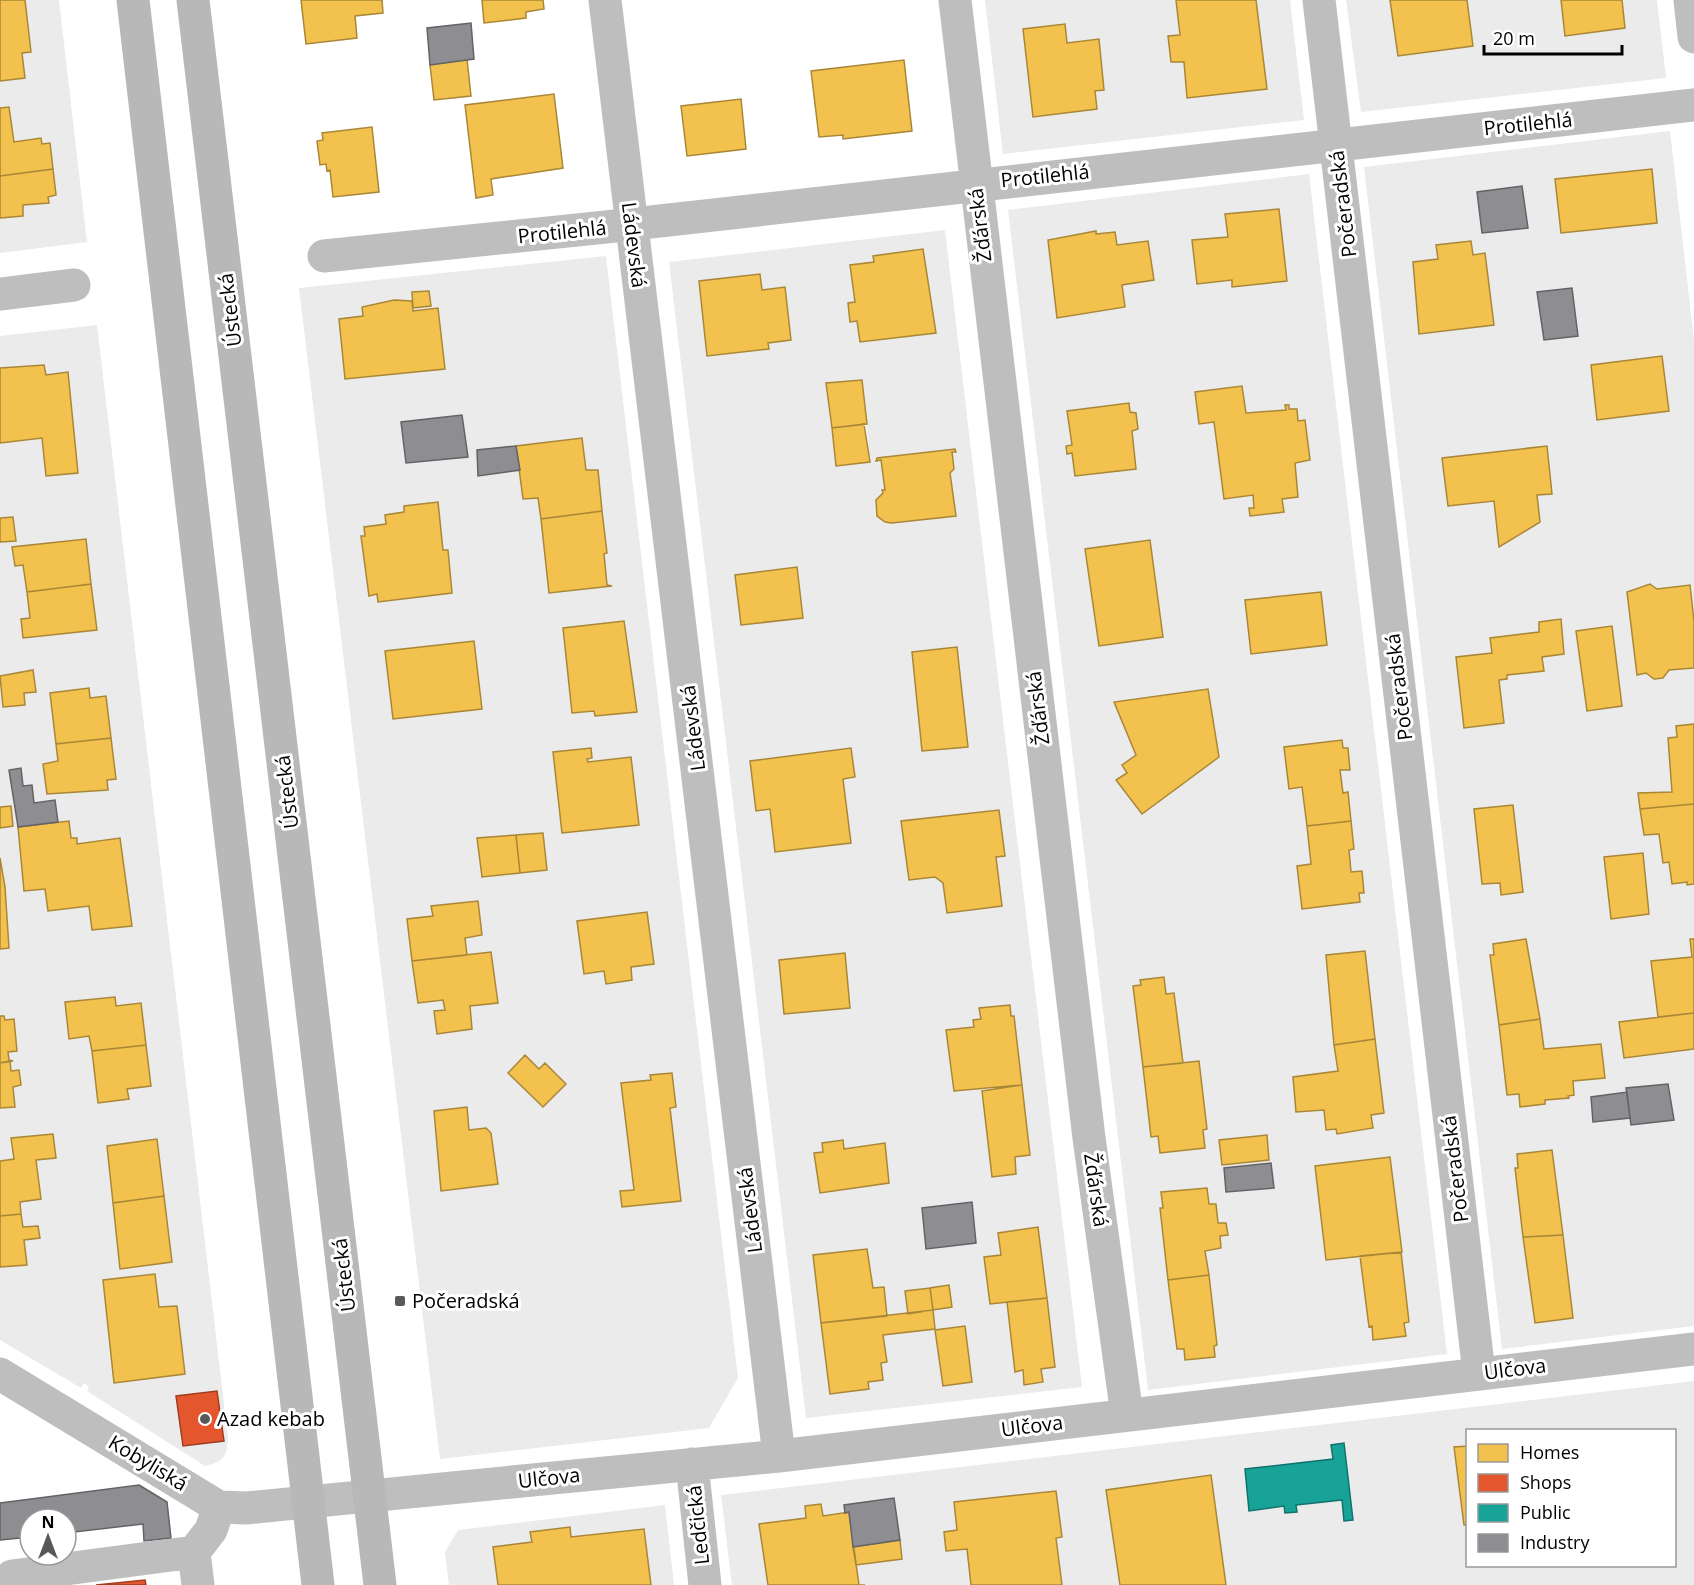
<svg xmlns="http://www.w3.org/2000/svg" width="1694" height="1585" font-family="'Open Sans',sans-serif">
	<rect width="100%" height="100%" fill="#fff"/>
	<!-- green -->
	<path fill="#ebebeb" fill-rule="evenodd" d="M0,0H59L87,242L0,253Z
		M985,0H1176L1180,35L1168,36L1171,62H1184L1188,98L1267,89L1256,0H1290L1304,120L1003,154ZM1064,24L1067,43L1099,40L1104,90L1033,117L1023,29Z
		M1346,0H1390L1398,55L1467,0H1561L1565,36L1625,28L1622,0H1657L1666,78L1361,112Z
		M1670,131L1694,340V1326L1502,1349L1364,167Z
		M1309,174L1447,1354L1148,1390L1008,210Z
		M945,230L1082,1387L806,1418L669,262ZM923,249L935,333L860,342L857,321L850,322L855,302L850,265L874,262L873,256ZM760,274L762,290L785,287L791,340L768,343L769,348L707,356L699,281ZM862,380L870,462L836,466L826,384ZM955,449V452H952L954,469L950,473L956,516L892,523L885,522L877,516L876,500L885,490L881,460L877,461V458ZM797,567L803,618L741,625L735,575ZM957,647L967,747L922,750L912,652ZM851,749L855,777L843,779L850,843L775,852L770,809L756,811L750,761ZM999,810L1005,856L996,857L1002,906L947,913L943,883L935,877L909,879L901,821ZM845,953L850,1008L784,1014L779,960ZM980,1008L1014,1016L1030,1154L1015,1157L1016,1174L992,1177L982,1087L954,1091L946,1030L974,1027V1020L981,1019ZM842,1140L844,1149L889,1183L820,1193L814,1153L823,1152L822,1143ZM972,1202L976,1243L926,1249L922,1208ZM1038,1227L1055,1367L1041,1369L1042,1382L1024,1385L1007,1302L990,1304L984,1257L1001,1255L999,1233ZM813,1256L871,1268L873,1288L884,1287L887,1316L908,1314L905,1291L949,1285L952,1307L933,1310L883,1335L886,1362L881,1363L883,1380L868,1382L869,1389L830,1394ZM965,1326L972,1382L943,1386L935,1330Z
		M606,256L738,1378L709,1428L440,1459L299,288Z
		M97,325L228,1438C227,1456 224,1462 205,1466L87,1391L89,1387L84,1383L81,1388L0,1340V336ZM154,1274L159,1307L114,1383L103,1280ZM217,1391L224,1441L183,1446L176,1396Z
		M1694,1381V1585H732L721,1495ZM1468,1430H1674V1566H1468Z
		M665,1505L674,1585H651L644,1529L571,1537L570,1527L530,1532L532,1542L493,1547L498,1585H449L445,1552L458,1530Z"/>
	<!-- homes -->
	<path fill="#f2c14e" stroke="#a98737" stroke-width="1.5" d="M0,0H25L31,52L22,53L25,78L0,81Z
		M301,0H382L383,13L355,16L357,38L306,44Z
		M482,0H543L544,9L526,12V18L484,23Z
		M1176,0H1256L1267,89L1187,98L1184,62H1171L1168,36L1180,35Z
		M1390,0H1467L1473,46L1398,56Z
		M1561,0H1622L1625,28L1565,36Z
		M1065,24L1067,43L1099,39L1104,90L1095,91L1097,109L1033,117L1023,29Z
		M467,59L471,96L434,100L430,65Z
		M904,60L912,131L843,139V135L819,137L811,71Z
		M554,94L563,168L491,179L493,195L476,198L465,105Z
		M741,99L746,149L687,156L681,106Z
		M9,107L14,142L41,138L42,144L50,143L53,169L0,176V108Z
		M372,127L379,192L333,197L330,170L327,171L326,164L320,165L317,141L323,140L322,133Z
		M53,169L56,195L48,197L49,203L23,205V216L0,218V176Z
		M1652,169L1657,223L1561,233L1555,179Z
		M1279,209L1287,281L1232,287V280L1197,284L1192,240L1228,237L1225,214Z
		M1096,231V234L1115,232L1117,245L1148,241L1154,280L1122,285L1125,307L1057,318L1048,240Z
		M1471,241L1473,255L1485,253L1494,325L1419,334L1413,262L1438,259L1436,245Z
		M923,249L936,333L860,342L857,321L850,322L848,303L855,302L850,265L874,262L873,256Z
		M760,274L762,290L785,287L791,340L768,343L769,349L707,356L699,281Z
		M429,291L431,306L413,308L412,292Z
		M394,300L412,301L413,311L438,308L445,369L345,379L339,319L363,316L362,307Z
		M1662,356L1669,411L1597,420L1591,365Z
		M44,365L46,375L68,372L78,473L46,476L42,438L0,443V368Z
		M862,380L867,424L832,428L826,383Z
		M1242,386L1246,413L1286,410L1285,405H1289V409H1297L1298,421L1305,420L1310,460L1295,463L1298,497L1282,499L1284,512L1250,516L1249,508H1254L1253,495L1224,499L1214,422L1199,424L1195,392Z
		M1129,403L1130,412L1136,413L1138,429L1132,431L1136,469L1075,476L1072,453L1067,454L1066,446L1072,445L1067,411Z
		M864,424L870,462L836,466L832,428Z
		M582,438L586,470H598L602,511L541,519L538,498L523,499L516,446Z
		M1547,446L1552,494L1537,495L1540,522L1499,547L1494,501L1448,506L1442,458Z
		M955,449L956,452H952L954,469L950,473L956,516L892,523L885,522L877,516L876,500L883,493L882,490H885L881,460L876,461L877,458Z
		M438,502L443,550H448L452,593L378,602L377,594L369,596L361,536H365L364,527L386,524L385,515L404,512V506Z
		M602,511L607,553L604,554L607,585L612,586L549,593L541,519Z
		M13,517L16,541L0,542V518Z
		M86,539L91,584L27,592L23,565L15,566L12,547Z
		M1150,540L1163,637L1099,646L1085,549Z
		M797,567L803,618L741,625L735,575Z
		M91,584L97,630L23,638L21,619L30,618L27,592Z
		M1650,584L1657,589L1690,585L1694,621V668L1669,670L1663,678L1654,679L1646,673L1637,675L1627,592Z
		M1321,592L1327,645L1251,654L1245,600Z
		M1561,619L1564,654L1542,657L1544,671L1507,675V679L1499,680L1504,723L1464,728L1456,657L1492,653L1490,638L1539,632V622Z
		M624,621L637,712L595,716L594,711L572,713L563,628Z
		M1612,626L1622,706L1587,711L1576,631Z
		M474,641L482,709L393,719L385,651Z
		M957,647L968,747L922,751L912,652Z
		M33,670L36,692L24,693L25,705L3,707L0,676Z
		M89,688L90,698L106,696L111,738L56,744L50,693Z
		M1208,689L1219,757L1142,814L1116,780L1127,773L1122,765L1136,755L1114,702Z
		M1694,724V804L1640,809L1638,793L1672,792L1668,738L1677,737L1676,726Z
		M111,738L116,779L107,780L108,790L47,794L43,764L58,761L56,744Z
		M1342,740L1343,748H1348L1350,770H1340L1343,793L1348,792L1351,821L1307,826L1302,787L1289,789L1284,747Z
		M591,748L592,758L587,759L588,762L631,757L639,825L562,833L553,752Z
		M851,748L855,777L843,779L851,843L775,852L770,809L756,811L750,761Z
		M1694,804V884L1687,885V882L1672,884L1669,862L1663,863L1659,834L1644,835L1640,809Z
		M1513,805L1523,892L1501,895L1500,883L1482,884L1474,809Z
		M11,806L13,826L0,828V807Z
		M999,810L1005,856L996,857L1002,906L947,913L943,883L935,877L909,880L901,821Z
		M69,821L71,838H77V844L120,838L132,926L92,930L89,906L48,911L45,889L24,891L18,827Z
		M1351,821L1354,849L1349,850L1351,872L1362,871L1364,893H1359L1360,902L1302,909L1297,866L1311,864L1307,826Z
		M543,833L547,870L520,873L516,835Z
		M516,835L520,873L482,877L477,838Z
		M1643,853L1649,914L1611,919L1604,857Z
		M0,858L5,887L9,948L0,949Z
		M478,901L482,935L465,938L467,955L412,961L407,919L433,916L431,906Z
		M647,912L654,964L631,967L632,980L606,984L604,971L584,974L577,921Z
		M1526,939L1540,1019L1499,1025L1490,955H1494L1493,944Z
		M1690,939H1694V1013L1658,1017L1651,961L1692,957Z
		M1365,951L1375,1039L1334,1045L1326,955Z
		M491,952L498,1003L470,1006L472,1029L437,1034L434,1011L445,1010L443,1000L418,1003L412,961Z
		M845,953L850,1008L784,1014L779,960Z
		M1164,977L1166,994L1174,993L1183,1063L1143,1067L1133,986L1141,985L1140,980Z
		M115,997L116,1006L141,1003L146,1045L92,1051L89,1036L69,1039L65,1002Z
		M1010,1005L1011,1016H1014L1022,1085L954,1091L946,1030L974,1027L973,1020L981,1019L979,1008Z
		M1694,1013V1049L1624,1058L1619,1022Z
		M0,1016H4L5,1020L14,1019L17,1051L8,1052L9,1060L13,1061L0,1063Z
		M1540,1019L1544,1049L1601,1044L1605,1078L1573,1081L1574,1095L1568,1096L1569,1098L1545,1100V1104L1520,1107L1519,1094L1507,1095L1499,1025Z
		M1375,1039L1384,1113L1371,1115L1373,1128L1337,1134L1336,1129L1326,1130L1324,1110L1296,1112L1293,1077L1338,1071L1334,1045Z
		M146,1045L151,1086L127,1089L129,1099L98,1103L92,1051Z
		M525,1055L539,1069L545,1063L566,1084L543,1107L508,1073Z
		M10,1061L11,1071L19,1070L21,1085L13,1087L15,1107L0,1108V1063Z
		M1199,1061L1207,1129L1203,1130L1205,1148L1160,1153L1158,1136L1151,1137L1143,1067Z
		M672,1073L676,1107L670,1108L681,1201L622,1207L620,1191L634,1190L621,1083L651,1080L650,1075Z
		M1022,1085L1030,1155L1015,1157L1016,1174L992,1177L982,1091Z
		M467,1107L469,1130L486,1128L491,1133L498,1184L441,1191L434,1111Z
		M53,1134L56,1158L36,1160L41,1199L20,1202L21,1214L0,1216V1161L14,1159L11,1138Z
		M1267,1135L1269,1160L1222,1165L1219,1140Z
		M157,1139L164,1196L113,1203L107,1146Z
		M843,1140L844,1149L885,1143L889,1183L820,1193L814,1153L823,1152L822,1143Z
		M1552,1150L1563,1235L1523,1237L1515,1168H1518L1517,1154Z
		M1390,1157L1402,1252L1326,1260L1315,1166Z
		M1207,1188L1209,1204H1216L1218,1223H1226L1228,1235L1220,1236L1221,1248L1205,1251L1209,1275L1168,1280L1160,1208H1163L1161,1192Z
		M164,1196L172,1262L120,1269L113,1203Z
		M21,1214L23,1227L38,1226L40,1238L24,1240L27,1265L0,1267V1216Z
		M1038,1227L1047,1298L990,1304L984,1257L1001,1255L998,1233Z
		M1563,1235L1573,1318L1535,1323L1523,1237Z
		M867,1249L873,1288L884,1287L887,1316L821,1323L813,1255Z
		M1401,1252L1409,1322L1404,1323L1406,1336L1373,1340L1372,1326L1369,1327L1360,1256Z
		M155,1274L159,1307L177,1306L185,1374L114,1383L103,1280Z
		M1209,1275L1217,1345L1214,1346L1215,1357L1185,1360L1184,1349H1177L1168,1280Z
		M949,1285L952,1307L933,1310L930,1288Z
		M930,1288L933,1310L908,1314L905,1291Z
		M1047,1298L1055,1367L1041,1369L1043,1382L1024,1385L1023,1370L1015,1372L1007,1302Z
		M933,1310L935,1329L883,1335L887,1362L881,1363L883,1380L868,1382L869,1389L830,1394L821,1323Z
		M965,1326L972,1382L943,1386L935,1330Z
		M1468,1446V1525H1464L1454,1447Z
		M1211,1475L1226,1585H1120L1106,1490Z
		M1056,1491L1062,1537L1056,1538L1062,1585H971L967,1549L946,1551L944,1532L957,1530L954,1502Z
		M821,1504L823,1516L849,1512L859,1585H865H768L759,1524L806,1518L805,1506Z
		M570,1527L571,1537L644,1529L651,1585H498L493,1547L532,1542L530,1532Z
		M900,1540L902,1559L856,1565L853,1547Z"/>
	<!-- shops -->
	<path fill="#e4572e" stroke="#a03d20" stroke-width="1.5" d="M217,1391L224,1441L183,1446L176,1396Z
		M145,1580L146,1585H96Z"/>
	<!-- public -->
	<path fill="#17a398" stroke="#10726a" stroke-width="1.5" d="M1344,1443L1353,1520L1344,1521L1342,1500L1296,1505L1297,1512L1285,1513L1284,1506L1249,1511L1245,1469L1333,1459L1331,1445Z"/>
	<!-- industry -->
	<path fill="#8d8d92" stroke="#636366" stroke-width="1.5" d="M471,23L474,59L430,65L427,28Z
		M1522,186L1528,228L1482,233L1477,192Z
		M1572,288L1578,336L1544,340L1537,292Z
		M462,415L468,457L406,463L401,422Z
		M516,446L520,470L478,476L477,450Z
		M21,768L23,786L32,785L34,803L55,800L58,822L18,827L9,770Z
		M1668,1084L1674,1120L1631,1125L1626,1088Z
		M1627,1092L1630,1118L1593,1122L1591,1097Z
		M1271,1163L1274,1188L1226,1192L1224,1168Z
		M972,1202L976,1243L926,1249L922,1208Z
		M139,1485L167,1502L171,1538L144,1541L143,1524L66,1533V1519H30V1537L0,1540V1503Z
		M894,1498L900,1540L853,1547L849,1512L845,1513L844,1505Z"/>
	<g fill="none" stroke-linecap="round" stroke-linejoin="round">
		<!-- minor -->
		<path stroke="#bebebe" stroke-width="33" d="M605,0L779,1456
			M955,0L1089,1138L1127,1415
			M1319,0L1479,1373
			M1690,0L1694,37
			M324,256L606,227L1694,105
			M0,294L74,285
			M0,1374L219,1507L246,1508L779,1456L1694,1349
			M692,1464L705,1585
			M14,1585L12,1576L194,1552
			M198,1585L194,1552L211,1530L219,1507"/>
		<!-- secondary -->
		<path stroke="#b8b8b8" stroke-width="33" d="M133,0L318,1585
			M193,0L380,1585"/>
	</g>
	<!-- markers -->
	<g fill="#595959" stroke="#fff" stroke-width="2">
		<rect x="394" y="1295" width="12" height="12" rx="3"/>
		<circle cx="205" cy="1419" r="6"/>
	</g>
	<g text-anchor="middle" stroke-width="6" stroke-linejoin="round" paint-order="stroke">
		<!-- street labels -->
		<g font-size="20" fill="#000" stroke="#fff">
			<text transform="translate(1528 124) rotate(-6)" y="7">Protilehlá</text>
			<text transform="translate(1045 176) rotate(-6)" y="7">Protilehlá</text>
			<text transform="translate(1343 204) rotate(-97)" y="7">Počeradská</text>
			<text transform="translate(980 225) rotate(-97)" y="7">Žďárská</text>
			<text transform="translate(562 232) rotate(-6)" y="7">Protilehlá</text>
			<text transform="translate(634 245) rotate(83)" y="7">Ládevská</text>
			<text transform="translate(230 310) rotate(-97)" y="7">Ústecká</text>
			<text transform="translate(1399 687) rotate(-97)" y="7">Počeradská</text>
			<text transform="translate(1038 708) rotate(-97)" y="7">Žďárská</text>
			<text transform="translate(693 728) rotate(-97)" y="7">Ládevská</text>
			<text transform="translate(287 792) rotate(-97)" y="7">Ústecká</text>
			<text transform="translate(1455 1169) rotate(-97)" y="7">Počeradská</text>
			<text transform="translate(1096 1190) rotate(82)" y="7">Žďárská</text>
			<text transform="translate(750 1210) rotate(-97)" y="7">Ládevská</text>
			<text transform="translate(344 1275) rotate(-97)" y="7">Ústecká</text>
			<text transform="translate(1515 1369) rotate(-7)" y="7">Ulčova</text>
			<text transform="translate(1032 1426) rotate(-7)" y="7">Ulčova</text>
			<text transform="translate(148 1463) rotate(31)" y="7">Kobyliská</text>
			<text transform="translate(549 1478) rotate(-6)" y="7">Ulčova</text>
			<text transform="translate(698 1525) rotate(-96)" y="7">Ledčická</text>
		</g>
		<!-- poi labels -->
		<g font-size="20" fill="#000" stroke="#fff" text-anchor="start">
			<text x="412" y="1308">Počeradská</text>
			<text x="217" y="1426">Azad kebab</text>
		</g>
	</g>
	<!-- legend -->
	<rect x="1466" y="1429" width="210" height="138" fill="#ffffff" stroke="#999999" stroke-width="1.5"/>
	<rect x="1478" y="1444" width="30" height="18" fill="#f2c14e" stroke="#999999" stroke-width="1.5"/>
	<text x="1520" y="1459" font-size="18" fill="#000000">Homes</text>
	<rect x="1478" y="1474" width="30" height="18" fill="#e4572e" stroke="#999999" stroke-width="1.5"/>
	<text x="1520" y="1489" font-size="18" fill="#000000">Shops</text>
	<rect x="1478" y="1504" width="30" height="18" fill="#17a398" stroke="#999999" stroke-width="1.5"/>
	<text x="1520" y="1519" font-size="18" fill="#000000">Public</text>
	<rect x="1478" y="1534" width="30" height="18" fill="#8d8d92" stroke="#999999" stroke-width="1.5"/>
	<text x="1520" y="1549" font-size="18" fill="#000000">Industry</text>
	<!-- north arrow -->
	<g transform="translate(48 1537)"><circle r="28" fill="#ffffff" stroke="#999999" stroke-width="1.5"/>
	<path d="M0-4.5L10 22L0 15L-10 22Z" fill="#595959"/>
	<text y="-9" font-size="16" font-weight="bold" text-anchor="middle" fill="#000000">N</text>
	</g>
	<!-- scale -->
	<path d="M1484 45v9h138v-9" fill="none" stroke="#000000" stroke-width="3"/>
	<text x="1493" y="45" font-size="18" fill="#000000" stroke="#ffffff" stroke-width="4.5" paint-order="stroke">20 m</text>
</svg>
